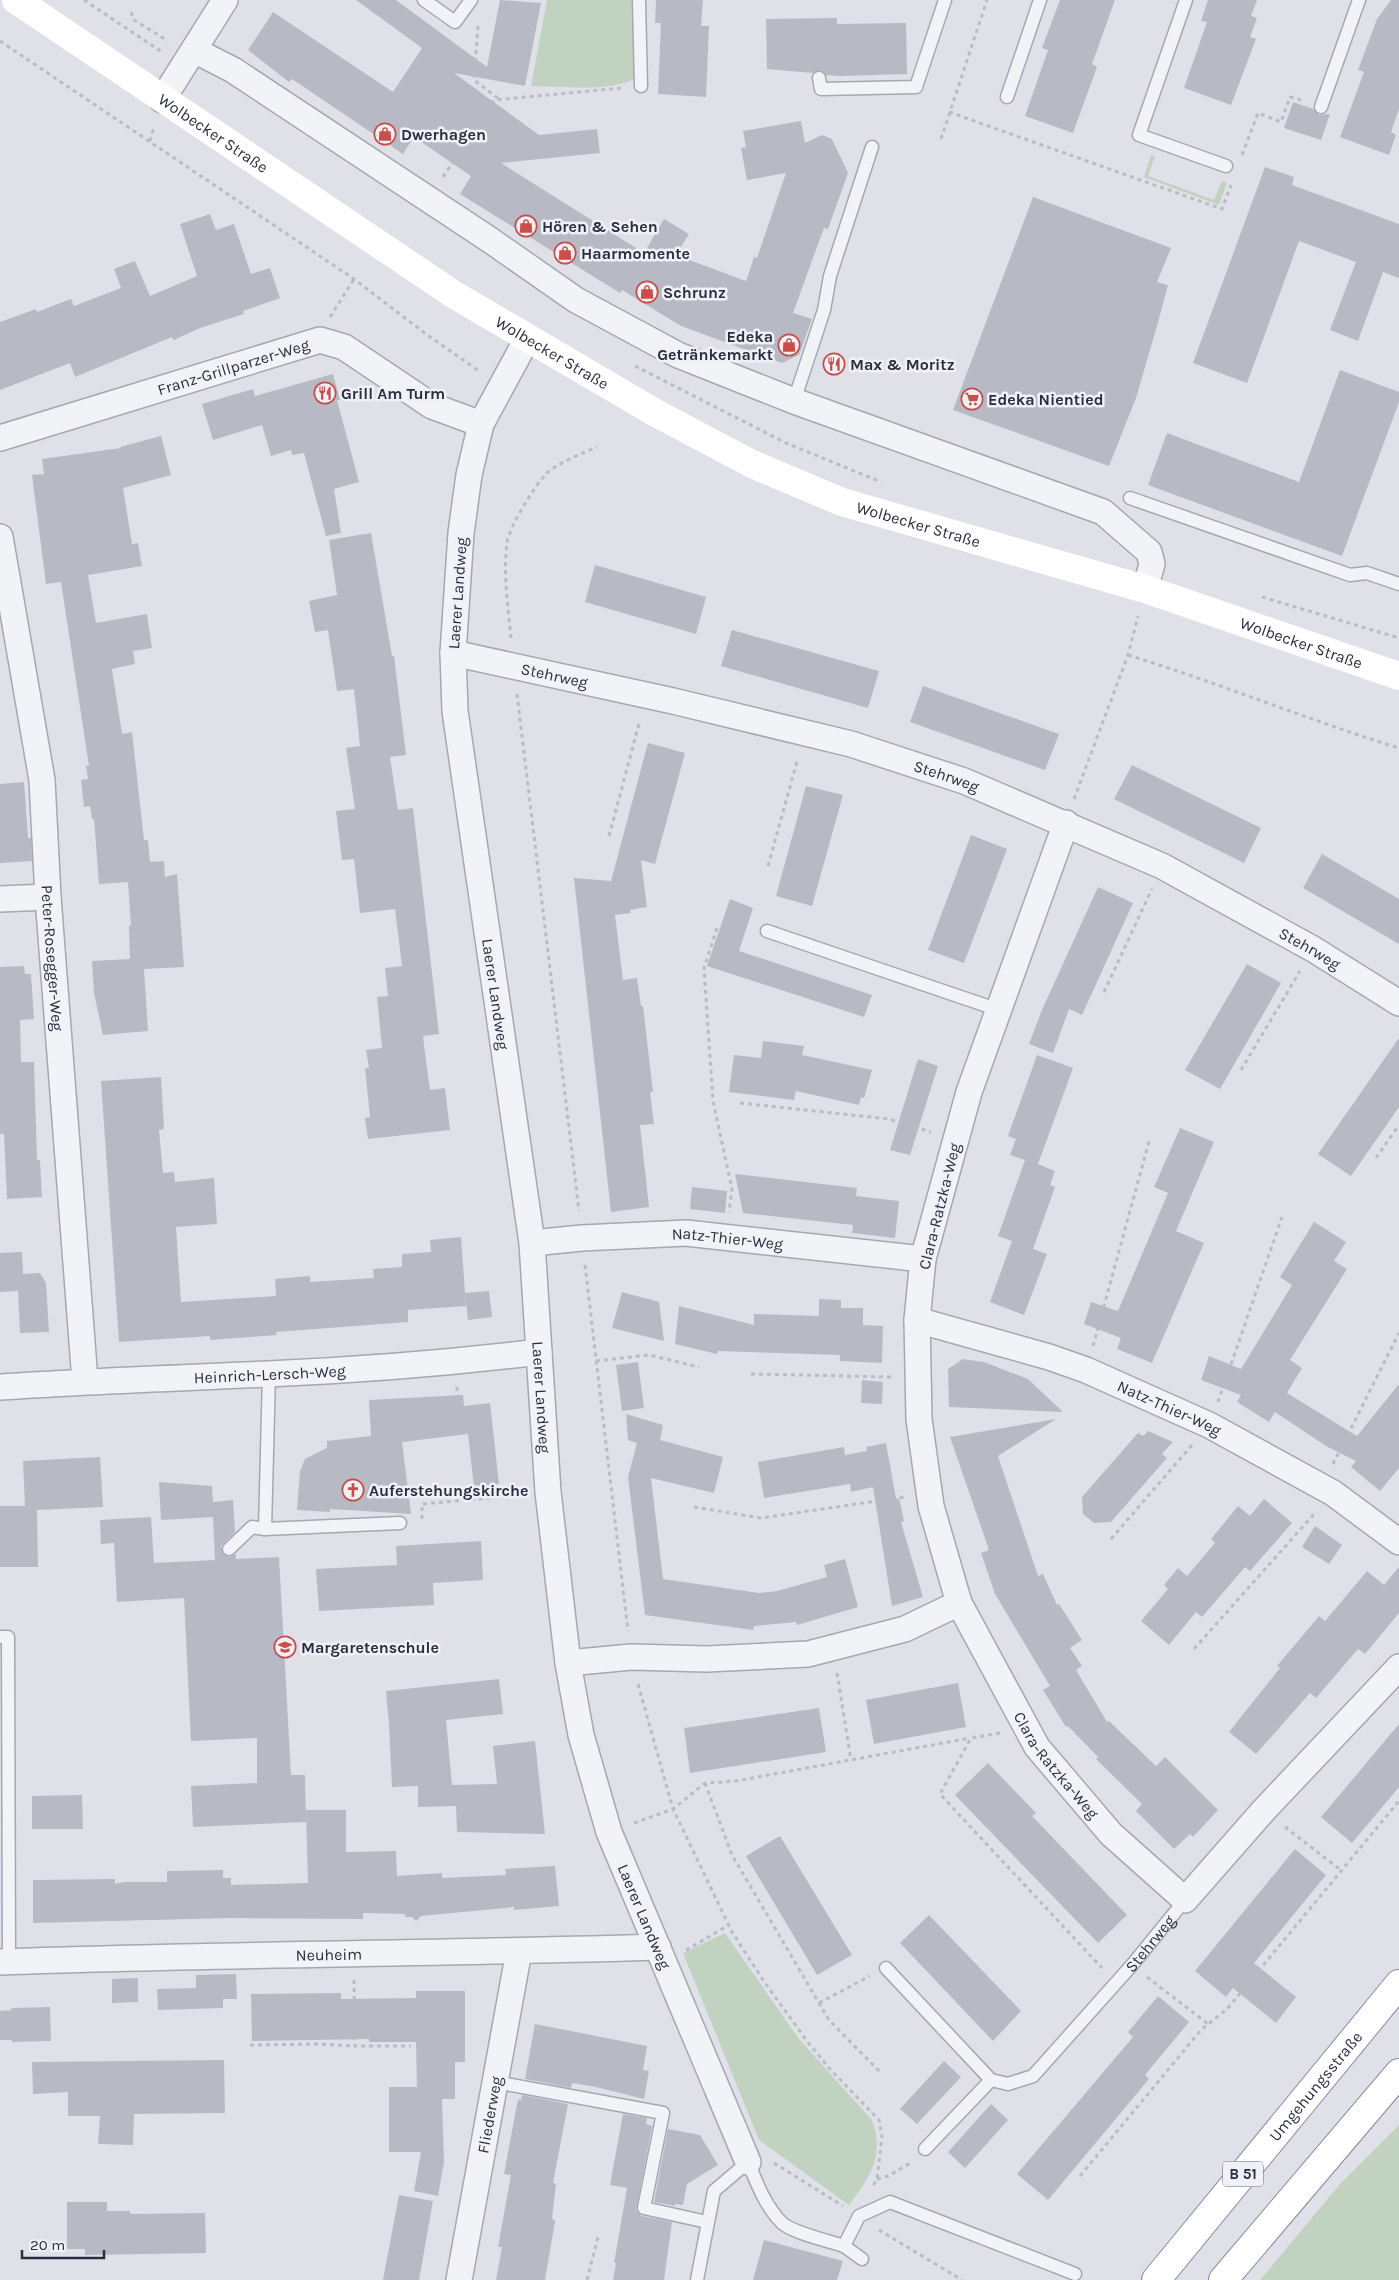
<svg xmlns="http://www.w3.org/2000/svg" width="1399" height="2280" font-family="Karla,sans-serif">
	<rect width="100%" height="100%" fill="#e0e1e8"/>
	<!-- green -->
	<path fill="#c2d2c1" d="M547,0H635L637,78C605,93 565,86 531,86Z
		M1151,155L1155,156L1148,176L1214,200L1222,181L1227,183L1219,205L1144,177Z
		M725,1933L799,2039L872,2120C885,2155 870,2178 849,2205L759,2140L683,1953Z
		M1399,2125V2280H1260L1341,2183Z"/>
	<!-- building -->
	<path fill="#b7bac5" d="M356,0H396L487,67L500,0L541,3L525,86L454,73L539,135L597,129L600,153L501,163L644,253L664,219L689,234L676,255L746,281L754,257L757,258L786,173L747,180L741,148L746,147L743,131L801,121L805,143L822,135L832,139L848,173L828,229L824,228L793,313L812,319L799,355L782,363L681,326L622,290L620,293L460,194L471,176L414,137L403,154L292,79L289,82L248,50L273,12L393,92L422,48Z
		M656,0H703L701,26H709L706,97L658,94L661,23H655Z
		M1060,0H1115L1092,64L1097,67L1073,133L1025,116L1048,50L1042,48Z
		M1208,0H1257L1251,16L1257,18L1250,37L1256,39L1231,105L1184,88L1207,22L1201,21Z
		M1391,0H1399V109L1391,132L1396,135L1389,155L1340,137L1364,72L1358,70L1377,19Z
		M837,18V24L906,23L907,74L840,76L826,75L821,70L813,73L767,69L766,19Z
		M1293,102L1313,109L1319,115L1330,114L1321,140L1284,128Z
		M1265,167L1294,177L1292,185L1399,224V278L1383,272L1358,341L1330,330L1356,262L1299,241L1247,383L1193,363Z
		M1033,197L1171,248L1157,282L1168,285L1157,326L1136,398L1109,466L953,410Z
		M210,214L216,230L234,224L251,274L270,268L280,298L243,311L244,314L200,328L174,340L172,337L75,377L70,363L0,390V322L36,309L37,312L71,299L74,306L121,288L114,269L135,261L150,296L197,276L180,224Z
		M1340,370L1399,392V402L1342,556L1148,485L1167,433L1299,482Z
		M333,374L340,400H337L359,482L334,489L341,533L326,536L304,453L292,455L291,450L271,456L262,425L213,440L202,404L253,389L255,396Z
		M161,436L171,475L123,488L132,544L138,543L142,566L88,575L96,623L147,614L152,648L133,651L135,664L112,669L122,734L132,732L144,840H148L150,862L164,861L165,877L177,874L184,967L144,969L148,1031L103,1035L94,993L92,961L130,959L129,926H131L128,882L99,884L94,819H92L90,806L84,807L81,780L88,779L86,766H89L61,582L46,584L32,475L44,474L42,459L121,448L120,447Z
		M371,533L392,656H394L406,755L390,757L398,810L413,808L439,1034L423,1036L426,1061L430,1090L445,1088L450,1130L368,1139L365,1118L370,1117L365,1068H369L366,1050L382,1048L377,997L388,996L385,968L402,966L395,909L360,913L354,859L342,860L336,811L355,809L346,748L360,746L354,689L337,691L328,630L315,632L309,601L337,595L329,540Z
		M595,565L706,597L696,634L585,602Z
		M732,630L879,671L868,708L721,666Z
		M923,686L1059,734L1045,770L910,722Z
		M648,743L685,753L655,864L641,860L647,907L630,910L631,913L615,915L623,980L637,978L641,1006H643L653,1092H650L654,1124L640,1125L649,1207L611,1212L574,878L611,881Z
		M1132,765L1261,828L1244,863L1114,799Z
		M24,782L28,838H31L32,861L0,863V784Z
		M806,786L843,795L812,906L776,896Z
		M971,835L1007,849L964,963L928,950Z
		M1322,854L1399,899V944L1303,888Z
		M1098,887L1133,903L1082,1015L1069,1009L1053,1053L1029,1044L1042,1010Z
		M730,899L753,908L739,951L872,995L864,1017L707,966Z
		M1247,964L1281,983L1220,1089L1185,1070Z
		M24,966L25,974H31L34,1019L20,1020L21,1062H34L37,1160H40L42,1197L7,1199L4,1134H0V967Z
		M1399,1038V1107L1351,1176L1318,1154Z
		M763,1041L804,1046L802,1055L872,1070L864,1098L861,1097L859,1105L796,1091L794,1100L729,1092L734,1055L761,1058Z
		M1037,1055L1073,1068L1038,1164L1055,1171L1050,1185L1055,1187L1033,1249L1047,1254L1024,1315L990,1302L1012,1241L998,1236L1025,1160L1010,1155L1016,1139L1008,1136Z
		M918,1059L938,1066L910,1155L890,1150Z
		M161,1077L164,1129L159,1130L163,1173L174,1172L175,1182L214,1178L217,1224L176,1227L181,1302L276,1296L275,1279L310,1276V1282L374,1278L373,1269L402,1267V1254L431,1252L430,1240L461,1237L466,1306L408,1310V1322L276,1332L277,1335L210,1340V1336L119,1342L101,1081Z
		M1180,1128L1214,1142L1176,1231L1204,1243L1152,1363L1117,1349L1121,1338L1084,1324L1091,1302L1118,1311L1168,1193L1154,1187Z
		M735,1174L857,1188L856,1196L899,1201L895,1238L852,1233L853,1225L743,1213Z
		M692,1187L727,1191L725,1213L690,1209Z
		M1314,1222L1346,1242L1334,1261L1347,1269L1290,1360L1302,1368L1287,1393L1357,1436L1399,1384V1468L1380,1491L1351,1467L1356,1461L1326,1446L1275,1412L1269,1422L1237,1402L1241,1395L1201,1380L1209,1356L1241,1369L1292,1285L1280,1277Z
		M22,1252L23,1274L40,1273L46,1283L49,1332L20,1333L18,1291L0,1292V1253Z
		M489,1291L492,1317L468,1320L465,1293Z
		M622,1292L659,1302L664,1341L612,1328Z
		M819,1299L841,1300V1308H863V1325L883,1326L882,1363L840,1361V1355L718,1351L717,1354L675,1344L679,1306L754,1325V1314L819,1316Z
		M963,1359L984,1362L1028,1379L1063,1412L949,1407L948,1369Z
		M638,1362L644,1408L622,1411L616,1365Z
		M862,1380L883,1382L882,1404L861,1403Z
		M463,1395L464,1406L490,1403L499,1484L474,1487L468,1434L402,1442L411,1514L330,1509V1512L297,1510L300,1471L305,1459L327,1448V1441L371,1436L369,1400Z
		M626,1414L663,1425L660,1440L723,1457L714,1493L651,1478L663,1579L759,1593L777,1591L827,1577L824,1565L845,1559L858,1607L797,1625L796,1622L754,1626L753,1630L645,1615L628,1477L637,1443L628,1440Z
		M1056,1419L998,1456L1038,1576L1043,1574L1057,1605L1059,1604L1082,1640L1070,1648L1082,1666L1076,1670L1107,1722L1109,1721L1156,1766L1165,1757L1218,1810L1193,1837L1190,1834L1174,1849L1136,1811L1142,1804L1096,1759L1098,1757L1068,1726L1066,1727L1043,1690L1050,1686L995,1594L981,1553L989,1550L950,1437Z
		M1148,1431L1173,1442L1162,1454L1167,1458L1111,1522L1094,1523L1083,1514L1082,1497L1138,1433L1143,1436Z
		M886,1443L896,1499L899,1498L904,1521L901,1522L923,1597L892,1606L873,1487L851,1492L850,1484L764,1498L758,1462L844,1447L845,1455L867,1451L866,1447Z
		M100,1457L103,1507L37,1510L38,1567H0V1506H25L23,1461Z
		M159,1482L212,1486L213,1502L233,1500L235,1532L221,1546L224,1555L230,1557L236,1554V1559L279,1557L291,1775H305L306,1822L193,1827L191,1786L257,1783V1738L191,1741L184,1598L117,1602L114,1543L101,1544L100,1520L151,1517L154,1563L215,1560L213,1517L161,1520Z
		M1264,1499L1292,1523L1250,1571L1245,1567L1202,1617L1196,1612L1169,1645L1141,1621L1168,1589L1164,1585L1178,1568L1187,1576L1215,1543L1211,1539L1238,1506L1250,1516Z
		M1315,1526L1342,1545L1329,1564L1302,1547Z
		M481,1541L483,1580L433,1583L434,1605L319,1611L316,1569L397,1565L396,1546Z
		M1399,1567V1613L1365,1654L1358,1649L1316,1698L1310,1693L1256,1754L1229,1732L1280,1668L1277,1666L1319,1616L1325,1621L1367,1571L1384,1585Z
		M499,1679L503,1714L446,1720L452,1785L497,1784L493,1746L535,1741L545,1834L457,1832L456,1806L418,1807V1786L392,1787L389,1724L386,1691Z
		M958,1683L966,1727L874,1744L866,1700Z
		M819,1708L826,1752L690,1773L684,1728Z
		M1399,1724V1787L1352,1843L1321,1817Z
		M988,1763L1036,1813L1032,1816L1127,1915L1098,1943L955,1795Z
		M82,1795L83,1829H32V1796Z
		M306,1810H346V1852L396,1851L397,1876L442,1873V1878L506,1875L505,1869L555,1866L559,1906L514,1910V1907L421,1916L416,1921L412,1917H405V1914L363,1913V1919L231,1918L33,1923V1880L115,1879V1884L124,1882H167V1871L223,1870V1878H231V1885L308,1883Z
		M780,1836L852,1955L817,1975L746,1856Z
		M1295,1849L1326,1875L1254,1963L1296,1997L1276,2023L1233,1988L1226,1997L1195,1971Z
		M929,1915L1021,2011L993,2041L900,1943Z
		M236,1974L237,1999H223V2008L158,2010L157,1989L196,1988V1975Z
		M138,1978V2002L112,2003V1979Z
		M416,1991H465V2062H455V2099H442L444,2162L438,2196L414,2191L421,2152H389V2087H417L416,2042H369V2039L252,2041L251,1994L341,1993V1999L416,1998Z
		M1158,1996L1189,2022L1145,2075L1149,2079L1048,2200L1017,2174L1133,2037L1128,2032Z
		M50,2007L51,2041L12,2042V2040H0V2011L12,2010L11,2008Z
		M535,2024L647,2046L643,2070L649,2071L644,2099L596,2087L572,2083L571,2088L525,2079Z
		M224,2060L225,2113L134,2114L133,2145L98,2144L100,2116H68V2092L33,2094L32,2062Z
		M944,2061L961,2077L917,2124L900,2109Z
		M522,2095L568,2104L553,2183L556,2184L552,2218L555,2221L545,2280H496L502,2247H498L511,2175L504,2174L518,2099L521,2100Z
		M991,2104L1008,2120L965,2168L948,2152Z
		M623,2114L647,2118L646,2124L652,2126L636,2210L642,2216L672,2222L664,2280H613L616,2263H614L627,2188L610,2185Z
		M668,2129L700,2135L718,2165L687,2184L683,2205L675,2204V2206L654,2202Z
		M399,2195L433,2201L419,2280H383Z
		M67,2202H107V2211H130V2214L205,2213L206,2253L85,2255V2249H67Z
		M764,2240L843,2261L837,2280H753Z"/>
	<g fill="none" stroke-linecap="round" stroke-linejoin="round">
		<!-- lane casing -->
		<g stroke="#a5a7b2" stroke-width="15">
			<g id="lane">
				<path d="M424,0L455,22L471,0"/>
				<path d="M639,0L641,86"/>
				<path d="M1186,0L1139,135L1226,166"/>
				<path d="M819,78L821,89L916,87L945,0"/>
				<path d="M1007,97L1040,0"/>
				<path d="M1321,107L1359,0"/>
				<path d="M794,401L824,310L830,276L872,147"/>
				<path d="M1130,498L1350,575L1367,573L1399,584"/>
				<path d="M767,931L999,1010"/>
				<path d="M265,1529L269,1374"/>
				<path d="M229,1549L252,1527L265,1529L400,1523"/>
				<path d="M0,1637H8L9,1962"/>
				<path id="s1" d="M886,1968L991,2080L1008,2084L1033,2076L1132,1965L1185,1900"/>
				<path d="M495,2082L663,2113L644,2208L707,2222"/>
				<path d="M925,2149L991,2080"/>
				<path d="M844,2246L862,2259"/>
				<path d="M697,2280L714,2191L748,2162C757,2183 765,2206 782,2223C793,2233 829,2241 844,2246L859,2216L890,2202L1075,2274"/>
			</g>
		</g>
		<!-- street casing -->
		<g stroke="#a5a7b2" stroke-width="28">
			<g id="street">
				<path d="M194,50L233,70L490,240L576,300L678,355L794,401L1103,512L1149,552L1152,564L1145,589"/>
				<path d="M162,100L225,0"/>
				<path id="s2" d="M527,339L481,424L469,475L461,533L453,653L455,711L532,1243L548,1492L568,1663L581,1735L609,1832L748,2162"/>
				<path id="s3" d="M0,438L320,340L344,347L432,406L481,424"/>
				<path id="s4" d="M0,537L42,780L48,897L85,1381"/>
				<path id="s5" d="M453,653L673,701L851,744L964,781L1162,866L1313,949L1399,1003"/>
				<path id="s6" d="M1066,823L969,1092L923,1259L917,1320L919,1419L931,1506L959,1603L1037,1747L1111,1834L1185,1900L1264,1810L1399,1667"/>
				<path d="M0,899L48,897"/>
				<path id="s7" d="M532,1243L582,1238L686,1233L923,1259"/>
				<path id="s8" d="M917,1320L1049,1357L1086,1370L1209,1425L1333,1493L1399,1542"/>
				<path id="s9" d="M0,1387C89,1381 179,1378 268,1374C359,1370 449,1363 539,1352"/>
				<path d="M568,1663L631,1657L707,1659L808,1654L905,1629L959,1603"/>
				<path id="s10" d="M0,1962C219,1954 439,1954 658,1947"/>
				<path id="s11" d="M459,2280L519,1951"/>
			</g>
		</g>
		<!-- highway casing -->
		<g stroke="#888c9e" stroke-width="30">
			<g id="highway">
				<path id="s13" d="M1156,2280L1399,1984"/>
				<path d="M1223,2280L1399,2073"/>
			</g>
		</g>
		<!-- path -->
		<path stroke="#babcc3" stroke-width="3" stroke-dasharray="4 4" stroke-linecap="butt" d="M84,0L162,52
			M131,12L134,20L168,41
			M478,26L474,80L499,99
			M0,41L354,279L426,334L479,371
			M949,112L1222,209L1231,185
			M941,139L987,0
			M150,141L154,127
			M1242,155L1258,113L1281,122L1290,97L1301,100
			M443,177L494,100L621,88
			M330,317L354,279
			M635,366L786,443L881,482
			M1262,597L1399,638
			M511,638C508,606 503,574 507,543C509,527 535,485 547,473C558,463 583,453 597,447
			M1128,655C1219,683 1308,720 1399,748
			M517,694L579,1211
			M1074,799L1128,655L1138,616
			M609,836L640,720
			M768,866L798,758
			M717,928L704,968L713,1101L732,1189L729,1212
			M1104,992L1152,889
			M1241,1070L1300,971
			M740,1103L889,1119L931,1132
			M1376,1158L1399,1125
			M585,1265L628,1631
			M1093,1346L1150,1138
			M596,1361L649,1355L699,1367
			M751,1374L892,1377
			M457,1387V1407
			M1218,1402L1282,1217
			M1333,1464L1399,1333
			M694,1507L761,1518L904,1497
			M422,1519V1504L522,1495
			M1111,1539L1192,1445
			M1194,1649L1315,1513
			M837,1673L851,1760
			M638,1684L673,1809L732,1932L765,1983L807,2041L829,2068L879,2120L882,2136L877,2179L873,2186
			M1000,1733L971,1738L940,1794L1102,1968
			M705,1783L732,1855L829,2020L882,2074
			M634,1823L673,1809L705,1783L736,1781L970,1738
			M1285,1827L1342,1871
			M686,1950L729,1925
			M1147,1977L1208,2024
			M354,1980L355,2046H411
			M819,2003L870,1976
			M250,2045L315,2044L355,2046
			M774,2163L843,2206
			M1080,2176L1201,2030L1227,2009L1399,1801
			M877,2179L888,2176L912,2162
			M879,2230L962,2280
			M587,2280L598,2237"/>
		<!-- lane -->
		<use href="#lane" stroke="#f2f3f7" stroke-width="12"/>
		<!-- street -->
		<use href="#street" stroke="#f2f3f7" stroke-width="25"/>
		<!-- secondary -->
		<path stroke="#fff" stroke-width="28" id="s12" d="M16,0L453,294L654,412L752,464L842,502L1145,589L1399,676"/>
		<!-- highway -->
		<use href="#highway" stroke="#fff" stroke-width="28"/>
	</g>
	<!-- icons -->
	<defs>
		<g id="shop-ring" transform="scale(1.125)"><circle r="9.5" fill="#eff1f6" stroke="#c94d49" stroke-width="1.5"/><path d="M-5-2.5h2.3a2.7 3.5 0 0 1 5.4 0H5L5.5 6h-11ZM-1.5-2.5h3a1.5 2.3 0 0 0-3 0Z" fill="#c94d49"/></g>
		<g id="restaurant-ring" transform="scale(1.125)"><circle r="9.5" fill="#eff1f6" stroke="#c94d49" stroke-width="1.5"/><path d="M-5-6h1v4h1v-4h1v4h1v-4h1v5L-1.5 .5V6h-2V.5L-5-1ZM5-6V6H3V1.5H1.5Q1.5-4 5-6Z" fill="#c94d49"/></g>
		<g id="supermarket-ring" transform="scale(1.125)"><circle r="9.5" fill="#eff1f6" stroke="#c94d49" stroke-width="1.5"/><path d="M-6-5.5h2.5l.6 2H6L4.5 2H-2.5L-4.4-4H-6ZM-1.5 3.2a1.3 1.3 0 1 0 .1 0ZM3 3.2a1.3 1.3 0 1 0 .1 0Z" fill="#c94d49"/></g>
		<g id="church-ring" transform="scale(1.125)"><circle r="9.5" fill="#eff1f6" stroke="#c94d49" stroke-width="1.5"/><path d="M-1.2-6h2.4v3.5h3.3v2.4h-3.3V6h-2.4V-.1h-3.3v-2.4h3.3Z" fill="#c94d49"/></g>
		<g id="school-ring" transform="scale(1.125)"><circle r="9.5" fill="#eff1f6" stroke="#c94d49" stroke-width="1.5"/><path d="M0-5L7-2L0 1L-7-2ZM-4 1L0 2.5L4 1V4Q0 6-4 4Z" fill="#c94d49"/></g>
	</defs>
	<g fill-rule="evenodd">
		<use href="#shop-ring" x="385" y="134"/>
		<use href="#shop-ring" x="526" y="226"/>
		<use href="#shop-ring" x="565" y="253"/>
		<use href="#shop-ring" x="647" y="292"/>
		<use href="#shop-ring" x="789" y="345"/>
		<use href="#restaurant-ring" x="834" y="364"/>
		<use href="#restaurant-ring" x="325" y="393"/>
		<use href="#supermarket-ring" x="972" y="399"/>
		<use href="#church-ring" x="353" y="1490"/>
		<use href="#school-ring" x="285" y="1647"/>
	</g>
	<g text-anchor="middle" stroke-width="5" stroke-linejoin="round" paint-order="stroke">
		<!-- shield labels -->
		<rect fill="#eff1f6" stroke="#646876" stroke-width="1" x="1223" y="2161.5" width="40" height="25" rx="4"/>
		<g font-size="15" font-weight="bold" fill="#292d3f">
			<text x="1243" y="2179">B 51</text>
		</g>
		<!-- street labels -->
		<g font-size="16" fill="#292d3f" stroke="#eff1f6">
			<text dy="6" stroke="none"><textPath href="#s12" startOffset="238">Wolbecker Straße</textPath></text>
			<text dy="6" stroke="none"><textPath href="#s12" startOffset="642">Wolbecker Straße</textPath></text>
			<text dy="6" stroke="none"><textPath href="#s3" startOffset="244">Franz-Grillparzer-Weg</textPath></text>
			<text dy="6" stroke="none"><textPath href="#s12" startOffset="1048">Wolbecker Straße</textPath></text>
			<text transform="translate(457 593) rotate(-86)" y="6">Laerer Landweg</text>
			<text dy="6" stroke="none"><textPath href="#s12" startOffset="1449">Wolbecker Straße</textPath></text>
			<text dy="6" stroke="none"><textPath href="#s5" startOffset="104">Stehrweg</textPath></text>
			<text dy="6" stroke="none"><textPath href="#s5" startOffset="509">Stehrweg</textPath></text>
			<text dy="6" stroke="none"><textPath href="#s5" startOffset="912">Stehrweg</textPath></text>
			<text dy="6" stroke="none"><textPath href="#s4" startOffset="425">Peter-Rosegger-Weg</textPath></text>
			<text dy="6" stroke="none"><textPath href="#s2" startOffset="672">Laerer Landweg</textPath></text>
			<text transform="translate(939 1206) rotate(-76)" y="6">Clara-Ratzka-Weg</text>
			<text dy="6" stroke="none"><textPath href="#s7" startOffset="196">Natz-Thier-Weg</textPath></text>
			<text dy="6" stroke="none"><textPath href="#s9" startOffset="270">Heinrich-Lersch-Weg</textPath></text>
			<text dy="6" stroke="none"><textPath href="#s2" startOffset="1078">Laerer Landweg</textPath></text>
			<text dy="6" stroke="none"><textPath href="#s8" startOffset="268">Natz-Thier-Weg</textPath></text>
			<text dy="6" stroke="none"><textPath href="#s6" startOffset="998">Clara-Ratzka-Weg</textPath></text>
			<text dy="6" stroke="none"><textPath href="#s2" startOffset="1611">Laerer Landweg</textPath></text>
			<text dy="6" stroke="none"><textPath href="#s1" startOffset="374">Stehrweg</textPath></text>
			<text dy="6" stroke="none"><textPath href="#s10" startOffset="329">Neuheim</textPath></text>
			<text dy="6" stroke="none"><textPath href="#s13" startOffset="251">Umgehungsstraße</textPath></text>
			<text dy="6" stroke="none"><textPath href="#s11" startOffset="168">Fliederweg</textPath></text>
		</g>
		<!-- poi labels -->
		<g font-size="16" font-weight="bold" fill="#292d3f" stroke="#eff1f6" text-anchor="start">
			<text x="401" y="140">Dwerhagen</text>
			<text x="542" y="232">Hören &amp; Sehen</text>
			<text x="581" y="259">Haarmomente</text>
			<text x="663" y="298">Schrunz</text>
			<text x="773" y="342" text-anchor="end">Edeka<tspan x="773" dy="18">Getränkemarkt</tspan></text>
			<text x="850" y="370">Max &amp; Moritz</text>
			<text x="341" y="399">Grill Am Turm</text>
			<text x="988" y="405">Edeka Nientied</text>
			<text x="369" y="1496">Auferstehungskirche</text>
			<text x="301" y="1653">Margaretenschule</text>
		</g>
	</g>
	<!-- scale -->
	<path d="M22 2250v8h82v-8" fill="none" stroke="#292d3f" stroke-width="2.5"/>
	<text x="30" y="2250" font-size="15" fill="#292d3f" stroke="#eff1f6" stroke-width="4" paint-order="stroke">20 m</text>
</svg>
